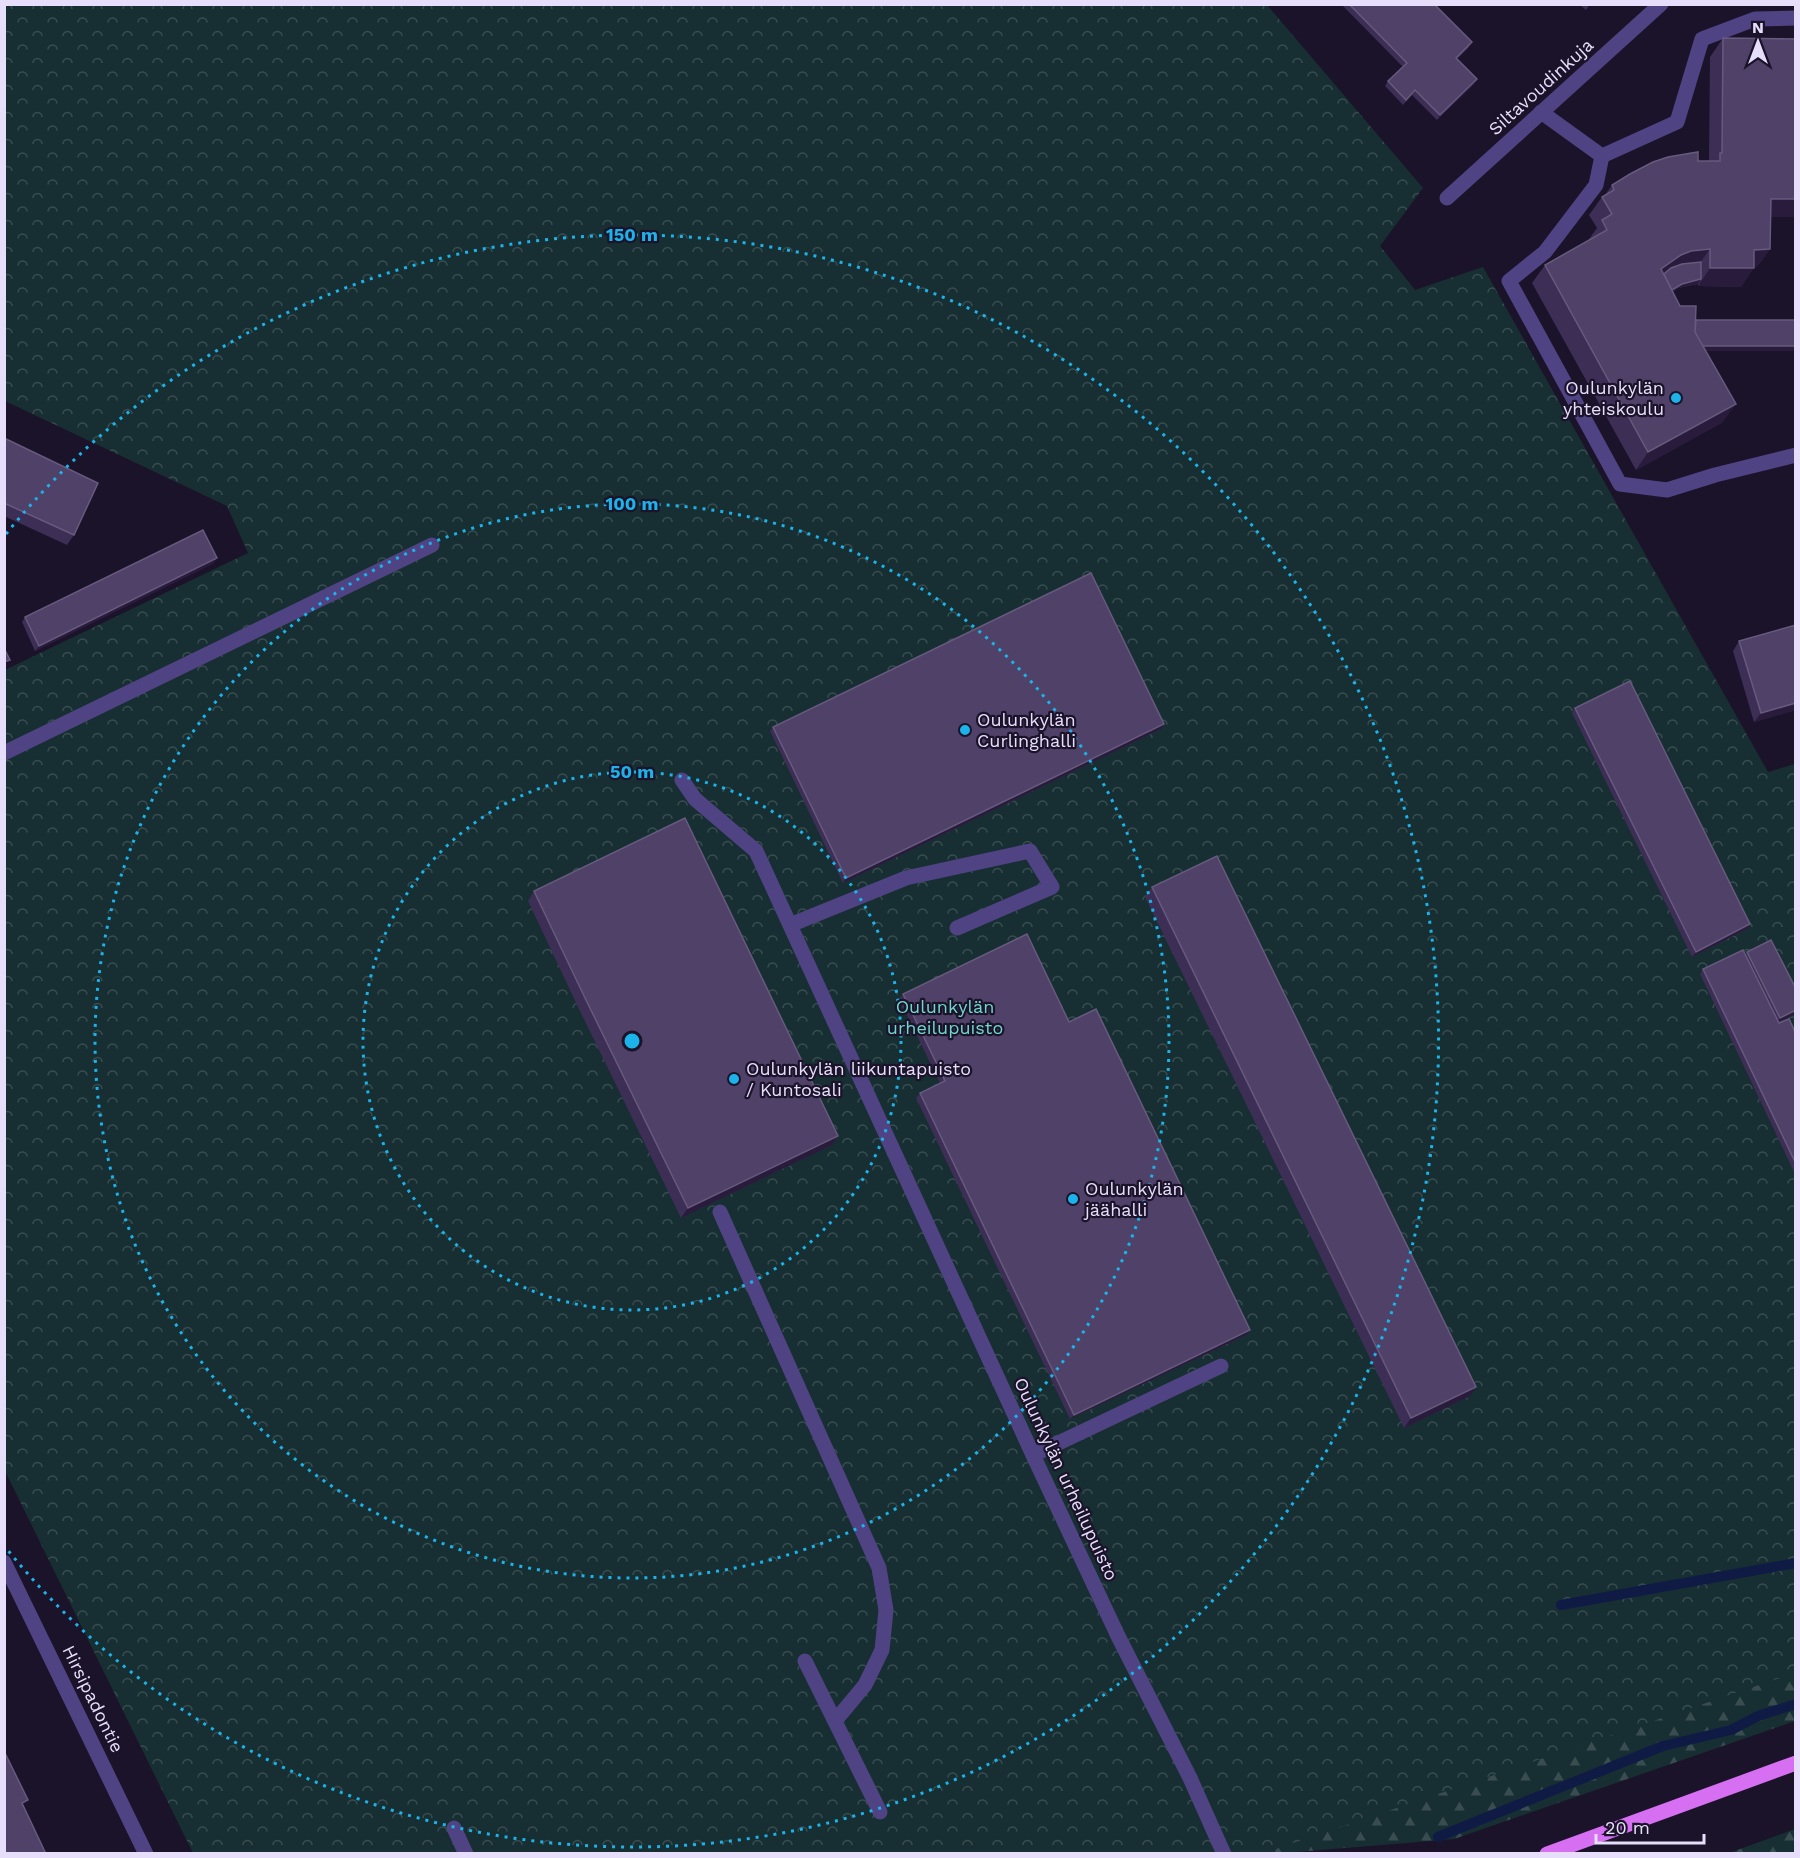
<svg xmlns="http://www.w3.org/2000/svg" width="1800" height="1858" font-family="'Work Sans',sans-serif">
	<defs>
		<pattern id="forest-firs" width="22" height="20" patternUnits="userSpaceOnUse" patternTransform="scale(1.5)"><rect width="22" height="20" fill="#172f32"/><path d="M5 1l3.5 6h-7zM16 11l3.5 6h-7z" fill="#394d51"/></pattern>
		<pattern id="park-crowns" width="20" height="18" patternUnits="userSpaceOnUse" patternTransform="scale(1.5)"><rect width="20" height="18" fill="#172f32"/><path d="M2 6a3 3 0 1 1 6 0M12 15a3 3 0 1 1 6 0" fill="none" stroke="#394d51"/></pattern>
	</defs>
	<rect width="100%" height="100%" fill="#1b1329"/>
	<!-- forest -->
	<path fill="url(#forest-firs)" d="M1795,1554V1721L1454,1839L1285,1853H1256Z
		M1795,1829V1853H1729Z"/>
	<!-- park -->
	<path fill="url(#park-crowns)" d="M5,5H1267L1423,188L1380,246L1415,290L1483,267L1768,772L1795,764V1673L1264,1853H193L5,1471V670L248,553L227,506L5,401Z"/>
	<g fill="none" stroke-linecap="round" stroke-linejoin="round">
		<!-- stream -->
		<path stroke="#101b45" stroke-width="10" d="M1561,1605L1796,1563
			M1438,1837L1663,1746L1731,1730L1758,1716L1796,1704"/>
		<!-- minor -->
		<path stroke="#504384" stroke-width="15" d="M1796,18L1755,19L1702,39L1677,122L1602,156L1596,185L1545,252L1509,281L1620,484L1667,490L1715,475L1796,455
			M1541,112L1602,156
			M1447,198L1661,4
			M4,753L432,545
			M682,780L695,799L756,851L1033,1455L1118,1636L1190,1778L1224,1854
			M790,925L906,878L1030,851L1052,887L957,928
			M720,1212L879,1568L886,1610L882,1650L865,1685L835,1721
			M1033,1455L1221,1366
			M4,1562L146,1854
			M805,1661L880,1812
			M454,1828L466,1854"/>
		<!-- major -->
		<path stroke="#d76ff2" stroke-width="15" d="M1547,1854L1796,1763"/>
	</g>
	<!-- wall -->
	<path fill="#3d2e55" d="M1341,4H1434L1469,47L1457,59L1477,79L1474,84L1437,120L1412,95L1403,105L1385,86L1388,81L1403,67Z
		M1579,4H1590L1586,10Z
		M1723,38L1796,39V217H1770V249L1757,267H1754L1741,287L1698,286V284L1678,288L1673,292L1680,306L1696,320H1796V351H1706L1723,422L1636,470L1532,283L1545,265L1590,240L1589,239L1597,228L1589,215L1602,197L1605,195L1612,185L1698,161H1709L1710,57Z
		M4,438L74,535L67,545L4,516Z
		M214,563L35,651L22,622L25,617Z
		M1796,625V710L1754,722L1733,651L1739,641Z
		M1575,708L1747,929L1692,957L1572,713Z
		M773,727L1161,729L843,883L770,731Z
		M1152,887L1470,1396L1404,1428L1145,897Z
		M534,891L838,1136L832,1145L681,1218L578,1007L528,901Z
		M1747,952L1796,989V1014L1779,1022L1796,1034V1176L1700,974L1703,969L1745,955Z
		M903,994L1069,1022L1246,1335L1070,1419L916,1098L920,1093L940,1083L899,999Z"/>
	<!-- shaded-wall -->
	<path fill="#281b3c" d="M1477,79L1474,84L1437,120L1440,115Z
		M1771,199H1796V217H1758Z
		M1710,249L1697,267L1654,283L1661,269L1681,255L1691,251Z
		M1770,249L1757,267L1741,268L1754,250Z
		M1710,268H1754L1741,287L1698,286Z
		M1701,279L1698,284L1678,288L1662,299L1665,294L1682,284Z
		M1686,346H1796V351H1683Z
		M1736,404L1723,422L1636,470L1648,452Z
		M217,558L214,563L35,651L39,646Z
		M1796,703V710L1754,722L1761,713Z
		M1164,724L1161,729L843,883L846,878Z
		M1750,924L1747,929L1692,957L1696,952Z
		M1796,1010V1014L1776,1023L1780,1018Z
		M838,1136L832,1145L681,1218L688,1208Z
		M1250,1330L1246,1335L1070,1419L1074,1415Z
		M1476,1387L1470,1396L1404,1428L1411,1418Z"/>
	<!-- building -->
	<path fill="#4f4167" stroke="#675a7e" stroke-width="1.5" d="M1349,4H1434L1472,42L1456,58L1477,79L1440,115L1415,90L1406,100L1388,81L1407,63Z
		M1723,38L1796,39V199H1771L1770,249L1754,250V268H1710V249L1691,251L1681,255L1661,269L1680,306H1696L1695,332L1736,404L1648,452L1545,265L1607,230L1602,220L1612,214L1602,197L1614,190L1612,185L1630,174L1653,162L1668,157L1698,152V161H1720V153H1722Z
		M1701,262V279L1682,284L1672,290L1664,274L1671,268L1682,264Z
		M1696,320H1796V346H1703L1695,332Z
		M4,438L98,483L74,535L4,503Z
		M203,530L217,558L39,646L25,617Z
		M1091,573L1164,724L846,878L773,727Z
		M1796,625V703L1761,713L1739,641Z
		M4,648L10,660L4,662Z
		M1630,681L1750,924L1696,952L1575,708Z
		M685,818L838,1136L688,1208L585,998L534,891Z
		M1217,856L1476,1387L1411,1418L1152,887Z
		M1027,934L1069,1022L1096,1009L1250,1330L1074,1415L920,1093L945,1081L903,994Z
		M1771,940L1796,989V1010L1780,1018L1747,952Z
		M1743,950L1779,1023L1789,1019L1796,1034V1164L1703,969Z
		M4,1751L28,1800L22,1803L46,1854H4Z"/>
	<!-- distance rings -->
	<g fill="none" stroke="#1cb3ea" stroke-width="3" stroke-dasharray="3 6">
		<circle cx="632" cy="1041" r="269"/>
		<circle cx="632" cy="1041" r="537"/>
		<path d="M6 534A806 806 0 1 1 6 1548"/>
	</g>
	<!-- markers -->
	<g fill="#1cb3ea" stroke="#1b1329" stroke-width="2">
		<circle cx="1676" cy="398" r="6"/>
		<circle cx="965" cy="730" r="6"/>
		<circle cx="734" cy="1079" r="6"/>
		<circle cx="1073" cy="1199" r="6"/>
	</g>
	<g text-anchor="middle" stroke-width="4.5" stroke-linejoin="round" paint-order="stroke">
		<!-- street labels -->
		<g font-size="18" fill="#e7defc" stroke="#1b1329">
			<text transform="translate(1541 87) rotate(-42)" y="6">Siltavoudinkuja</text>
			<text transform="translate(1066 1479) rotate(65)" y="6">Oulunkylän urheilupuisto</text>
			<text transform="translate(93 1699) rotate(64)" y="6">Hirsipadontie</text>
		</g>
		<!-- poi labels -->
		<g font-size="18" fill="#e7defc" stroke="#1b1329" text-anchor="start">
			<text x="1664" y="394" text-anchor="end">Oulunkylän<tspan x="1664" dy="21">yhteiskoulu</tspan></text>
			<text x="977" y="726">Oulunkylän<tspan x="977" dy="21">Curlinghalli</tspan></text>
			<text x="746" y="1075">Oulunkylän liikuntapuisto<tspan x="746" dy="21">/ Kuntosali</tspan></text>
			<text x="1085" y="1195">Oulunkylän<tspan x="1085" dy="21">jäähalli</tspan></text>
		</g>
		<!-- park labels -->
		<g font-size="18" fill="#6fd7ce" stroke="#1b1329">
			<text x="945" y="1013">Oulunkylän<tspan x="945" dy="21">urheilupuisto</tspan></text>
		</g>
	</g>
	<circle cx="632" cy="1041" r="9" fill="#1cb3ea" stroke="#1b1329" stroke-width="3"/>
	<g font-size="18" text-anchor="middle" font-weight="bold" fill="#1cb3ea" stroke="#1b1329" stroke-width="4.5" stroke-linejoin="round" paint-order="stroke">
		<text x="632" y="241">150 m</text>
		<text x="632" y="510">100 m</text>
		<text x="632" y="778">50 m</text>
	</g>
	<!-- border -->
	<rect width="1800" height="1858" fill="none" stroke="#e7defc" stroke-width="12"/>
	<!-- north arrow -->
	<g transform="translate(1758 42)" stroke="#1b1329" stroke-width="4.5" paint-order="stroke">
	<path d="M0-4.5L10 22L0 15L-10 22Z" fill="#e7defc"/>
	<text y="-9" font-size="16" font-weight="bold" text-anchor="middle" fill="#e7defc">N</text>
	</g>
	<!-- scale -->
	<path d="M1596 1834v9h108v-9" fill="none" stroke="#e7defc" stroke-width="3"/>
	<text x="1605" y="1834" font-size="18" fill="#e7defc" stroke="#1b1329" stroke-width="4.5" paint-order="stroke">20 m</text>
</svg>
